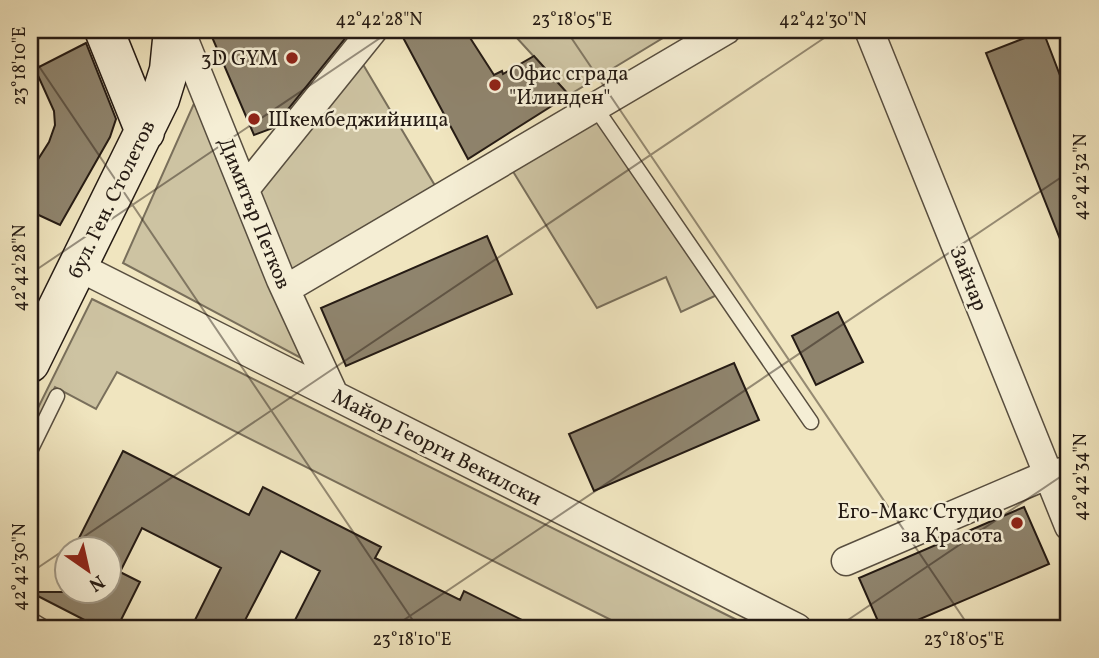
<svg xmlns="http://www.w3.org/2000/svg" width="1099" height="658" font-family="Vollkorn,serif">
	<rect width="100%" height="100%" fill="#f0e5bf"/>
	<filter id="stains"><feTurbulence type="fractalNoise" baseFrequency=".00286" numOctaves="4"/><feColorMatrix values="0 0 0 0 .2 0 0 0 0 .09 0 0 0 0 .02 0 0 0 .5 -.17"/></filter>
	<radialGradient id="worn" r=".72"><stop offset=".6" stop-color="#630" stop-opacity="0"/><stop offset="1" stop-color="#630" stop-opacity=".3"/></radialGradient>
	<!-- green -->
	<path fill="#cdc3a2" stroke="#796f5b" stroke-width="2" d="M523,30H676L569,95L516,37Z
		M355,51L437,189L290,273L257,189Z
		M196,99L301,358L123,263Z
		M594,114L719,294L681,312L666,277L597,308L509,165Z
		M92,299L141,323L753,628H627L117,372L96,409L55,387L30,436V424Z"/>
	<!-- building -->
	<path fill="#8f846d" stroke="#251b14" stroke-width="2" d="M209,30H352L273,128L254,135Z
		M399,30H465L494,75L502,71L503,74L534,56L569,95L468,159Z
		M1043,31L1069,99L1068,259L986,53Z
		M86,43L116,119L110,137L60,225L30,211V172L49,142L55,125L54,111L35,69Z
		M487,236L512,294L346,366L321,308Z
		M838,312L863,362L816,385L792,336Z
		M734,363L759,420L594,491L569,434Z
		M123,451L249,515L263,487L381,547L375,558L460,600L464,591L538,628H291L320,571L281,551L241,628H191L221,568L142,528L120,572L140,582L117,628H100L30,592H108V550H73Z
		M1024,507L1049,564L899,628H881L859,578Z"/>
	<g fill="none" stroke-linecap="round" stroke-linejoin="round">
		<!-- lane casing -->
		<g stroke="#584e3f" stroke-width="17">
			<path id="lane" d="M595,107L811,422
				M30,451L57,396
				M30,619L45,628"/>
		</g>
		<!-- street casing -->
		<g stroke="#584e3f" stroke-width="31">
			<path id="street" d="M180,30L281,280L334,395
				M869,30L1069,526
				M245,189L373,30
				M77,266L797,628
				M286,289L726,30
				M846,561L1049,474L1069,471"/>
		</g>
		<!-- secondary casing -->
		<g stroke="#251b14" stroke-width="41">
			<path id="secondary" d="M104,30L145,132
				M30,363L160,99L169,70L173,30"/>
		</g>
		<!-- lane -->
		<use href="#lane" stroke="#f5eed5" stroke-width="14"/>
		<!-- street -->
		<use href="#street" stroke="#f5eed5" stroke-width="28"/>
		<!-- secondary -->
		<use href="#secondary" stroke="#f5eed5" stroke-width="38"/>
	</g>
	<!-- ticks -->
	<path fill="none" stroke="#251b14" stroke-width="2" stroke-opacity="0.45" d="M566,30L970,628M30,53L418,628M30,274L392,30M30,573L836,30M392,628L1069,172M836,628L1069,471"/>
	<!-- markers -->
	<g fill="#8f2418" stroke="#f5eed5" stroke-width="2.5">
		<circle cx="292" cy="58" r="7"/>
		<circle cx="495" cy="85" r="7"/>
		<circle cx="254" cy="119" r="7"/>
		<circle cx="1017" cy="523" r="7"/>
	</g>
	<g text-anchor="middle" stroke-width="5" stroke-linejoin="round" paint-order="stroke">
		<!-- poi labels -->
		<g font-size="21" fill="#251b14" stroke="#f5eed5" text-anchor="end">
			<text x="278" y="65">3D GYM</text>
			<text x="509" y="80" text-anchor="start">Офис сграда<tspan x="509" dy="24">"Илинден"</tspan></text>
			<text x="268" y="126" text-anchor="start">Шкембеджийница</text>
			<text x="1003" y="518">Eго-Макс Студио<tspan x="1003" dy="24">за Красота</tspan></text>
		</g>
		<!-- street labels -->
		<g font-size="21" fill="#251b14" stroke="#f5eed5">
			<text transform="translate(111 199) rotate(-64)" y="7">бул. Ген. Столетов</text>
			<text transform="translate(255 213) rotate(68)" y="7">Димитър Петков</text>
			<text transform="translate(969 278) rotate(68)" y="7">Зайчар</text>
			<text transform="translate(437 447) rotate(27)" y="7">Майор Георги Векилски</text>
		</g>
	</g>
	<!-- margin -->
	<rect width="1099" height="658" fill="none" stroke="#f0e5bf" stroke-width="77"/>
	<!-- north arrow -->
	<g transform="translate(88 570) rotate(146)"><circle r="33" fill="#f5eed5" stroke="#a29a88" stroke-width="2"/>
	<path d="M0-5L12 26L0 18L-12 26Z" fill="#8f2418"/>
	<text y="-10" font-size="19" font-weight="bold" text-anchor="middle" fill="#251b14">N</text>
	</g>
	<rect x="38" y="38" width="1022" height="582" fill="none" stroke="#251b14" stroke-width="2.5"/>
	<g font-size="18" text-anchor="middle" fill="#251b14">
		<text x="379" y="25">42°42'28"N</text>
		<text x="572" y="25">23°18'05"E</text>
		<text x="823" y="25">42°42'30"N</text>
		<text transform="translate(19 66) rotate(-90)" y="6">23°18'10"E</text>
		<text transform="translate(1080 177) rotate(-90)" y="6">42°42'32"N</text>
		<text transform="translate(19 268) rotate(-90)" y="6">42°42'28"N</text>
		<text transform="translate(1080 477) rotate(-90)" y="6">42°42'34"N</text>
		<text transform="translate(19 567) rotate(-90)" y="6">42°42'30"N</text>
		<text x="412" y="645">23°18'10"E</text>
		<text x="964" y="645">23°18'05"E</text>
	</g>
	<rect width="100%" height="100%" filter="url(#stains)"/>
	<rect width="100%" height="100%" fill="url(#worn)"/>
</svg>
